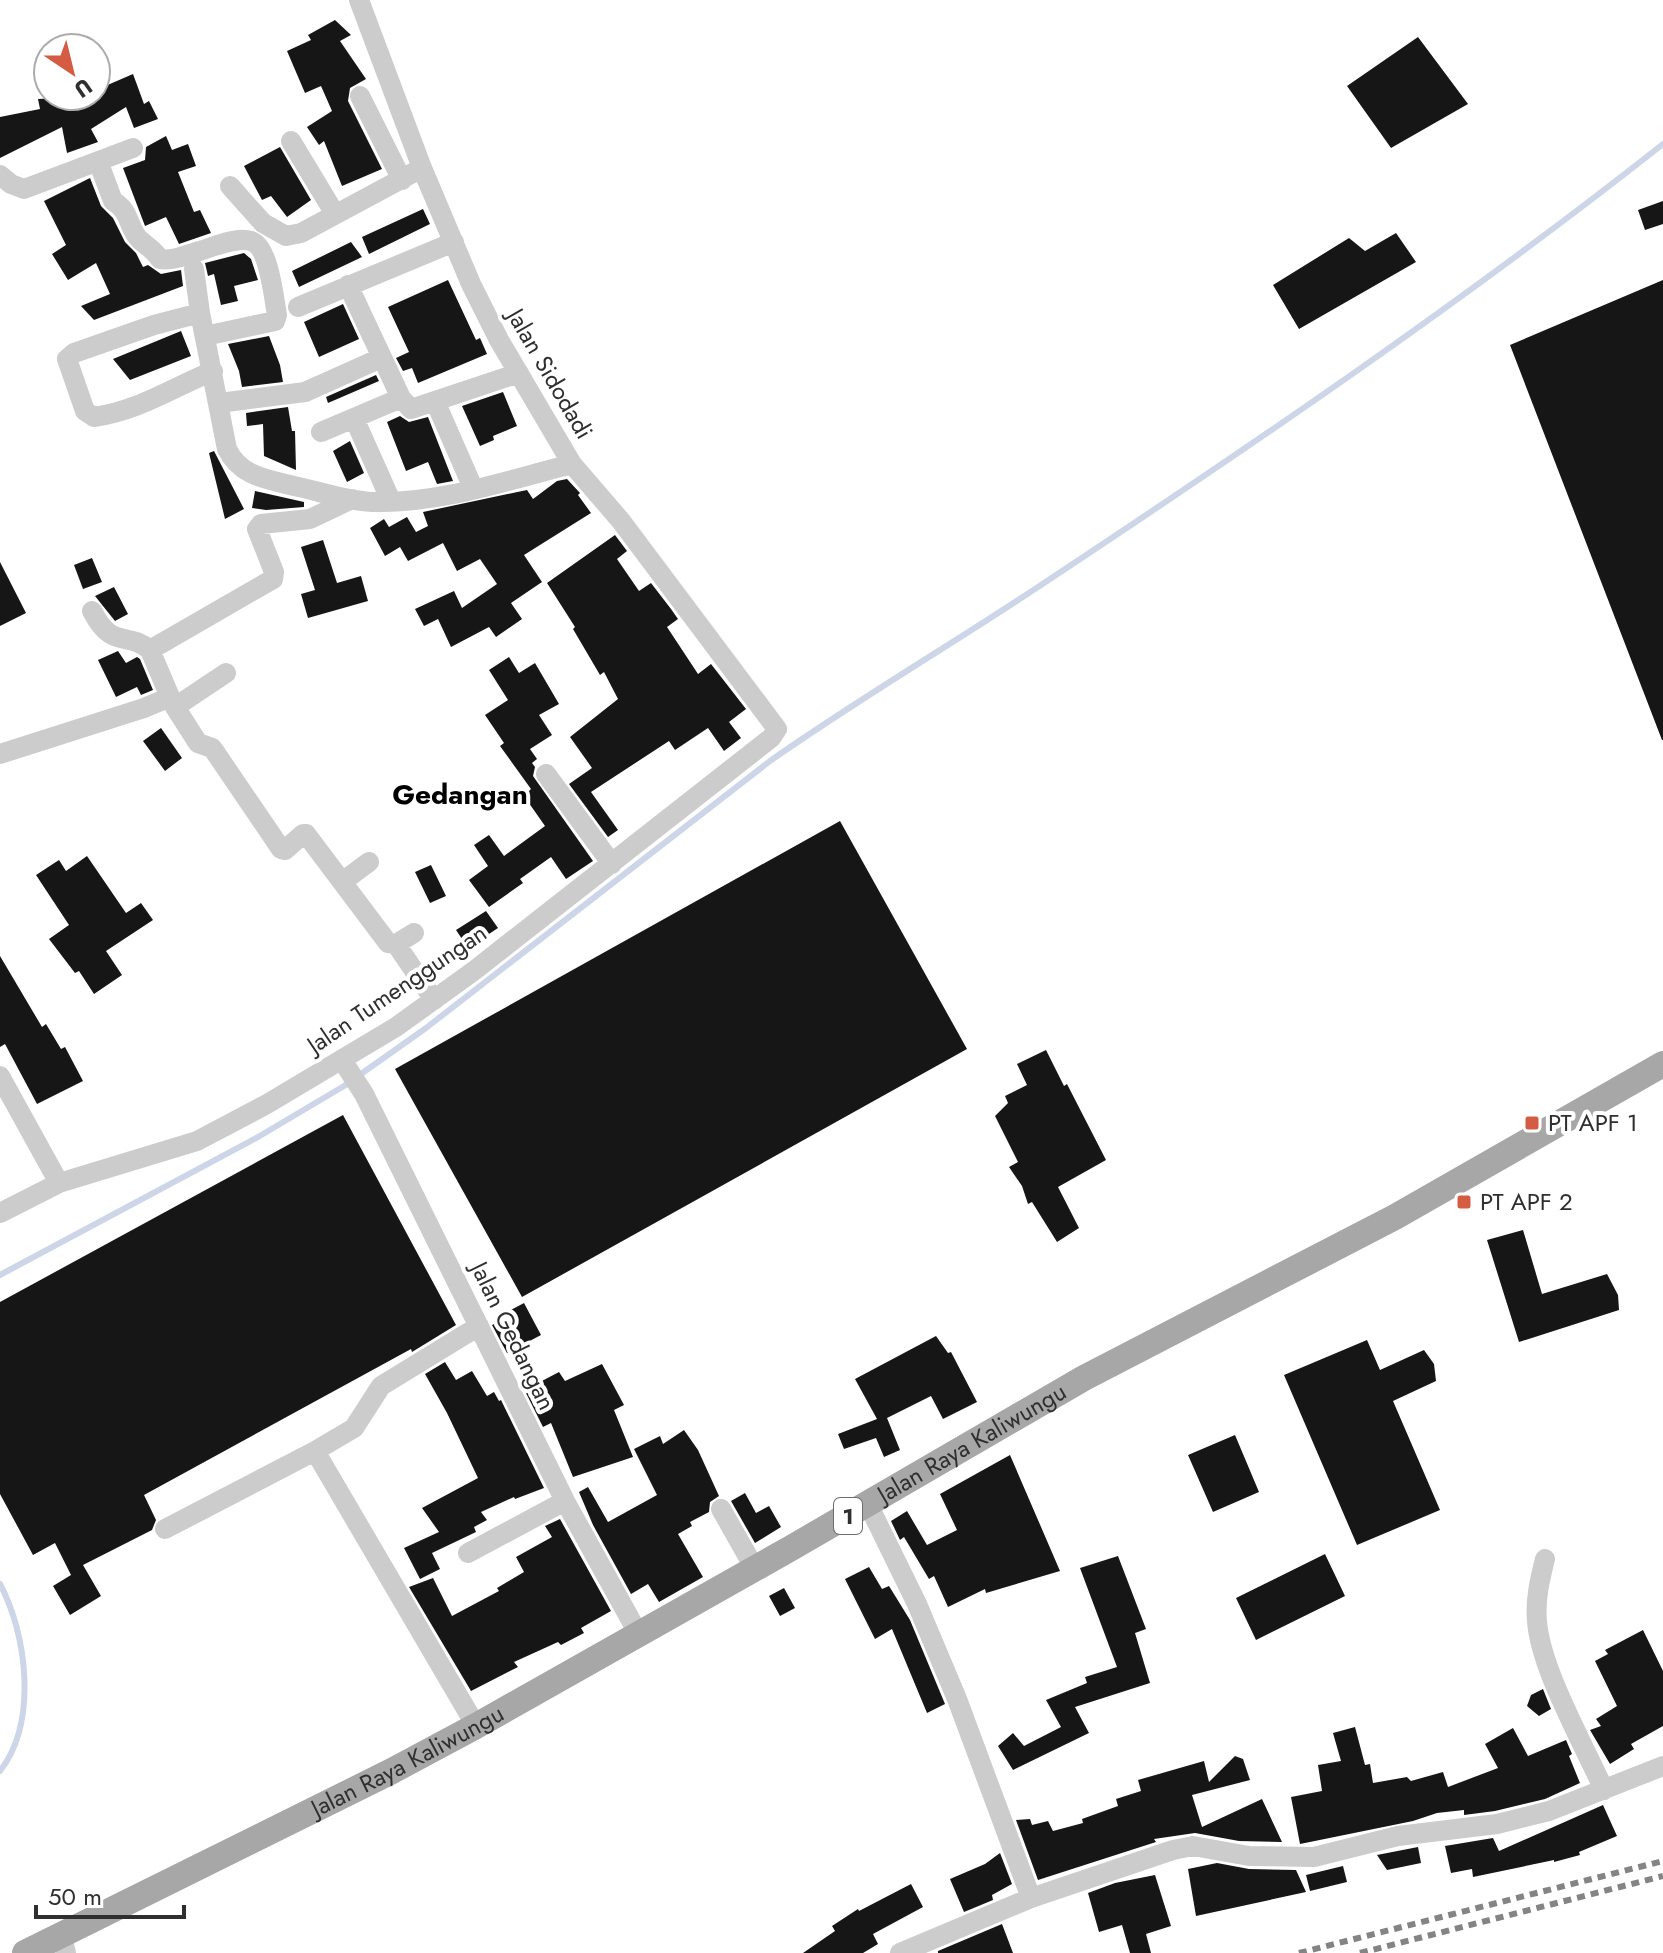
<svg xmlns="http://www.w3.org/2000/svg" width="1663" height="1953" font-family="Jost,sans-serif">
	<rect width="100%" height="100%" fill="#fff"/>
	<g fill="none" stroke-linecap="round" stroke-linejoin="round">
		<!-- stream -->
		<path stroke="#ccd6e8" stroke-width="6" d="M0,1275L258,1137L344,1086L426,1028L770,761C857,700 949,646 1038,587C1251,446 1463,302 1663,144
			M0,1584C27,1635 38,1722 0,1771"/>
	</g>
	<!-- building -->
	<path fill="#161616" d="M335,20L351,35L340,41L366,79L350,88L348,101L382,169L342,186L324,141L319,145L307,127L332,111L321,86L305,93L287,51L311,40L308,35Z
		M1418,37L1468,104L1391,148L1347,86Z
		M133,74L144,104L149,101L158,119L134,128L126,107L91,129L98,142L67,153L62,127L0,158V117L40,109L38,99L96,96V90Z
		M166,136L172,150L188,144L196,166L178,172L194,212L200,210L211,233L179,244L166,217L145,226L123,168L145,160L146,147Z
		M280,147L311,200L287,217L271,196L262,200L244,166Z
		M90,178L101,206L113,218L125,242L136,253L143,267L148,265L161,274L181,270L183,286L94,320L81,306L110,294L96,263L68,280L52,254L66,245L44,201Z
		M1663,201V224L1645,230L1638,210Z
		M423,209L430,224L369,254L362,237Z
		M1396,233L1416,262L1299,329L1273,285L1349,238L1365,251Z
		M351,242L362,257L299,287L292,271Z
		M244,253L251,259L258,280L234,286L238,301L221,305L214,274L208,276L205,263Z
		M448,280L476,340L480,338L487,354L418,383L412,368L403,371L396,358L409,352L388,307Z
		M1663,280V740H1662L1510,345Z
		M343,304L359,339L319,357L304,322Z
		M181,331L191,356L130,380L113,359Z
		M269,336L280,365L283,382L242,387L239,371L228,344Z
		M376,375L379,381L328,403L326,397Z
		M503,392L517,426L493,436L494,440L480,446L462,406Z
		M288,407L292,431H295L296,470L264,456L263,424L247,426L246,413Z
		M400,416L409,422L428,417L453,481L437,484L428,462L406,471L387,422Z
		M350,441L364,473L347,482L333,451Z
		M214,451L244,509L225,519L209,453Z
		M567,479L580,493L578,495L591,513L524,555L542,582L511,603L522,619L496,637L489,627L451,647L438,619L424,626L415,609L454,591L462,608L497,584L480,559L457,571L443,543L408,561L400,547L385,556L370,528L384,519L389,527L407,517L416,532L428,526L423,512L527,490L533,499L557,481Z
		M255,491L304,502V507L266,510L252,508Z
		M615,535L627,551L617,559L639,591L651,583L671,609L678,619L667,627L698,674L711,664L746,709L729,722L741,738L724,751L708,728L675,750L669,741L591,792L618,830L608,837L569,784L592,768L570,737L618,699L604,672L600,675L573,629L575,627L547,583Z
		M323,540L337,583L361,576L368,601L308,618L301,594L315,590L301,547Z
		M92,558L102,582L83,589L74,565Z
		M0,562L26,613L0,626Z
		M114,587L128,614L115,621L95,596Z
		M118,651L126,663L137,657L140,659L153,690L141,695L137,687L116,697L98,660Z
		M509,657L519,673L535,663L559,704L539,715L552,735L530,749L537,759L532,763L535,767L533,776L593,861L566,879L551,857L520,879L523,883L489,907L469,880L488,866L474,845L489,835L504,856L545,826L524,796L531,789L500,746L504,743L485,715L508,700L489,670Z
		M161,728L182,758L165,771L143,741Z
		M840,821L967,1049L522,1297L395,1069Z
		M87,856L126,913L141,903L153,920L106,951L122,975L94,994L79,971L75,973L49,939L69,925L36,875L59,860L66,871Z
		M431,865L446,896L430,903L415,872Z
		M486,911L498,928L468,948L456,930Z
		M0,956L42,1027L46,1024L61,1049L65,1047L83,1081L37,1104L5,1044L0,1047Z
		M1046,1050L1064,1086L1067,1084L1106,1160L1058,1187L1079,1228L1057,1242L1032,1202L1028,1204L1022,1186L1009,1167L1018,1162L995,1116L1008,1103L1005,1096L1027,1085L1017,1064Z
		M343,1115L456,1325L412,1352L411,1349L144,1495L156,1520L152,1530L83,1565L101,1596L70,1615L53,1586L71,1575L55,1543L33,1555L0,1494V1302Z
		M1523,1230L1542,1294L1607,1274L1618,1295L1619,1310L1519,1342L1487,1240Z
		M524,1303L541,1335L507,1353L492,1325L509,1316L507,1312Z
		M936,1336L948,1353L951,1352L977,1402L943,1419L931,1396L887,1418L900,1450L884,1457L876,1438L844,1449L838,1434L877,1419L855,1379Z
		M1367,1340L1380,1370L1424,1350L1434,1364L1436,1381L1393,1401L1440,1510L1357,1545L1284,1375Z
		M445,1362L456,1380L472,1371L487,1396L494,1392L499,1401L501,1400L544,1488L515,1499L514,1497L481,1512L487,1520L474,1527L476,1532L432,1553L440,1569L420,1579L404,1548L439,1532L422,1508L478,1478L447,1413L425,1374Z
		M602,1364L624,1405L614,1410L633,1457L573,1477L551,1423L543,1427L523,1387L536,1379L540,1382L559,1372L565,1381Z
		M684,1430L698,1450L719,1496L710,1502L709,1512L690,1522L692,1526L678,1534L703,1577L659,1602L648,1584L631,1594L593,1525L579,1492L588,1487L608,1522L657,1495L634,1449L660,1436L663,1444Z
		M1235,1435L1259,1492L1213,1512L1188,1455Z
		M1010,1455L1060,1571L986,1593L985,1589L948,1607L934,1576L929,1579L904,1537L900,1540L891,1521L907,1511L927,1545L957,1530L940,1494Z
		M745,1493L756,1513L769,1506L781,1527L755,1543L731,1501Z
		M560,1519L611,1611L581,1628L584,1633L561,1645L558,1642L514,1662L518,1667L471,1691L409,1587L433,1578L452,1616L499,1591L497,1588L524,1572L516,1557L552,1537L545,1526Z
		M1325,1554L1345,1596L1256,1640L1236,1598Z
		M1118,1556L1146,1629L1135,1633L1150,1683L1075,1707L1089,1733L1013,1770L998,1746L1013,1733L1024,1746L1061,1727L1046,1700L1087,1683L1085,1677L1117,1667L1080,1568Z
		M869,1567L882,1589L889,1586L910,1620L945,1704L927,1713L892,1629L875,1639L845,1579Z
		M784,1588L795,1608L780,1616L769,1596Z
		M1643,1630L1663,1671V1726L1631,1744L1634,1749L1610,1764L1590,1730L1601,1726L1596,1719L1617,1706L1595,1661L1608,1654L1605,1650Z
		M1543,1689L1551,1709L1539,1716L1527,1706L1531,1695Z
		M1355,1727L1365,1765L1370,1764L1373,1783L1407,1777L1411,1781L1443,1772L1448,1787L1498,1768L1485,1744L1513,1728L1528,1756L1566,1740L1572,1754L1569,1756L1580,1783L1545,1799L1495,1811L1464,1815V1810L1437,1813L1413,1821L1300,1844L1291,1797L1322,1791L1318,1765L1341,1761L1333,1733Z
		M1235,1756L1243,1759L1250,1780L1192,1795L1202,1827L1262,1799L1282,1842L1239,1841L1195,1833L1154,1839L1156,1842L1038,1880L1016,1820L1030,1819L1032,1825L1048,1821L1053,1831L1083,1823L1082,1819L1118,1806L1116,1799L1141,1791L1138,1780L1204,1761L1209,1782Z
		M1603,1805L1617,1836L1579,1852L1580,1855L1554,1862V1860L1473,1877L1472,1869L1451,1873L1445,1846L1493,1838L1499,1851Z
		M1418,1847L1421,1863L1387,1870L1377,1855Z
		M1000,1853L1012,1884L992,1895L993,1900L964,1912L950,1879L985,1864Z
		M1217,1863L1249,1869L1296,1870L1306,1892L1196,1916L1188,1869Z
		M1343,1866L1347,1882L1310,1891L1306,1875Z
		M1155,1875L1171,1926L1146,1934L1151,1953H1130L1122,1925L1099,1932L1088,1893L1115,1883Z
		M911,1884L923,1907L873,1934L878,1944L863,1953H803L835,1931L832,1926L858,1909L859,1911Z
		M1002,1924L1013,1953H938V1951Z"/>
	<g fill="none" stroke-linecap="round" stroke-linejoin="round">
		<!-- minor -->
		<path stroke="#ccc" stroke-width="20" d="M360,96L402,180
			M291,141L335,214
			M98,161L113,201C132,212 127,228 140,240C148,247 154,250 160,259C172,261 184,256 196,252C211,248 236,236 251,241C269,246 274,299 277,315L275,321L205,336
			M0,175L11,184L24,189L133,148
			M230,186L263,223L286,236L301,233L422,168
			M194,269L200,313L227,449C240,476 266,479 294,486C319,491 346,501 372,502C440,504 508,480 572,464
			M348,285L401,398L411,409L519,373
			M298,307L454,242
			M200,313L154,325L74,353L67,359L85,411L94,417C138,411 172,388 213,371
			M435,401L473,488
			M219,403L305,392L381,358
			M354,418L391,501
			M321,432L401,398
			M92,611C113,651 126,630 150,650L273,579L274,572L257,529L261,524L310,519L352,499
			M150,650L170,697
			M175,707L198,743L212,748L215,752L281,849L285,850L303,834H306L388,943L396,944L434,1000
			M0,754L144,708L170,697L175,707L226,673
			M546,774L612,864
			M342,882L369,862
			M396,944L414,933
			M342,1060L364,1094L565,1501L639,1635
			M0,1076L59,1183
			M0,1213L59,1183L197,1141L267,1104L396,1027L475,970L771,738L777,729L621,521L572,464L499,340L471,284L422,168L359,0
			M315,1451L354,1428L381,1386L479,1326
			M868,1504L917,1604L957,1699L1031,1898
			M721,1509L755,1569
			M165,1529L315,1451L476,1726
			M468,1553L565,1501
			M1545,1559C1540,1579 1535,1599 1537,1621C1540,1668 1584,1745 1604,1790
			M62,1936L66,1953
			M900,1953L1031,1898L1173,1850L1193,1846L1249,1856L1314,1857L1398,1836L1497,1824L1549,1811L1663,1766"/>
		<!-- major -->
		<path stroke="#a7a7a7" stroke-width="26" id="s1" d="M25,1953L392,1771L476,1726L793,1547L1084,1378L1395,1217L1663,1064"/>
		<!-- rail -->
		<path stroke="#848484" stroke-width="6" stroke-dasharray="8 6" stroke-linecap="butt" d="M1299,1953L1663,1861
			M1360,1953L1663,1876"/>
	</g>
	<!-- markers -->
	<g fill="#d45c42" stroke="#fff" stroke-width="3">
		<rect x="1524" y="1115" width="16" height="16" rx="4"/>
		<rect x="1456" y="1194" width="16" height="16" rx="4"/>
	</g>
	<g text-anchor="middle" stroke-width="8" stroke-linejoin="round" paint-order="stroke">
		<!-- shield labels -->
		<rect fill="#fff" stroke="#6d6d6d" stroke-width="2" x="834" y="1498" width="28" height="36" rx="6"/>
		<g font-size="22" font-weight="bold" fill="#2f2f2f">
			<text x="848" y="1524">1</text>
		</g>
		<!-- street labels -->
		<g font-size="24" fill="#2f2f2f" stroke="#fff">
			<text transform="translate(550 374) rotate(60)" y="8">Jalan Sidodadi</text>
			<text transform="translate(397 989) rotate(-34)" y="8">Jalan Tumenggungan</text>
			<text transform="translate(513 1336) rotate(64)" y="8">Jalan Gedangan</text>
			<text dy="8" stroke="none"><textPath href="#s1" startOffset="1076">Jalan Raya Kaliwungu</textPath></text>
			<text dy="8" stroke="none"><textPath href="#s1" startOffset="428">Jalan Raya Kaliwungu</textPath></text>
		</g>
		<!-- poi labels -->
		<g font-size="24" fill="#2f2f2f" stroke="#fff" text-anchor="start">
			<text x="1548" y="1131">PT APF 1</text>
			<text x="1480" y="1210">PT APF 2</text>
		</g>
		<!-- quarter labels -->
		<g font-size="28" font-weight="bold" fill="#000" stroke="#fff">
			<text x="460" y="804">Gedangan</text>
		</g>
	</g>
	<!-- north arrow -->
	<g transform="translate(72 72) rotate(145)"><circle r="38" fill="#ffffff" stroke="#acacac" stroke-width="2"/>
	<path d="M0-6L14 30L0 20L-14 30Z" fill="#d45c42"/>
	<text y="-12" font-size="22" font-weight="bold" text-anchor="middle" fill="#2f2f2f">U</text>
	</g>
	<!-- scale -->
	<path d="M36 1905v12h148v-12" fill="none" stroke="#2f2f2f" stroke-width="4"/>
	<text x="48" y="1905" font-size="24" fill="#2f2f2f" stroke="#ffffff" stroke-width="6" paint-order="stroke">50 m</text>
</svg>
